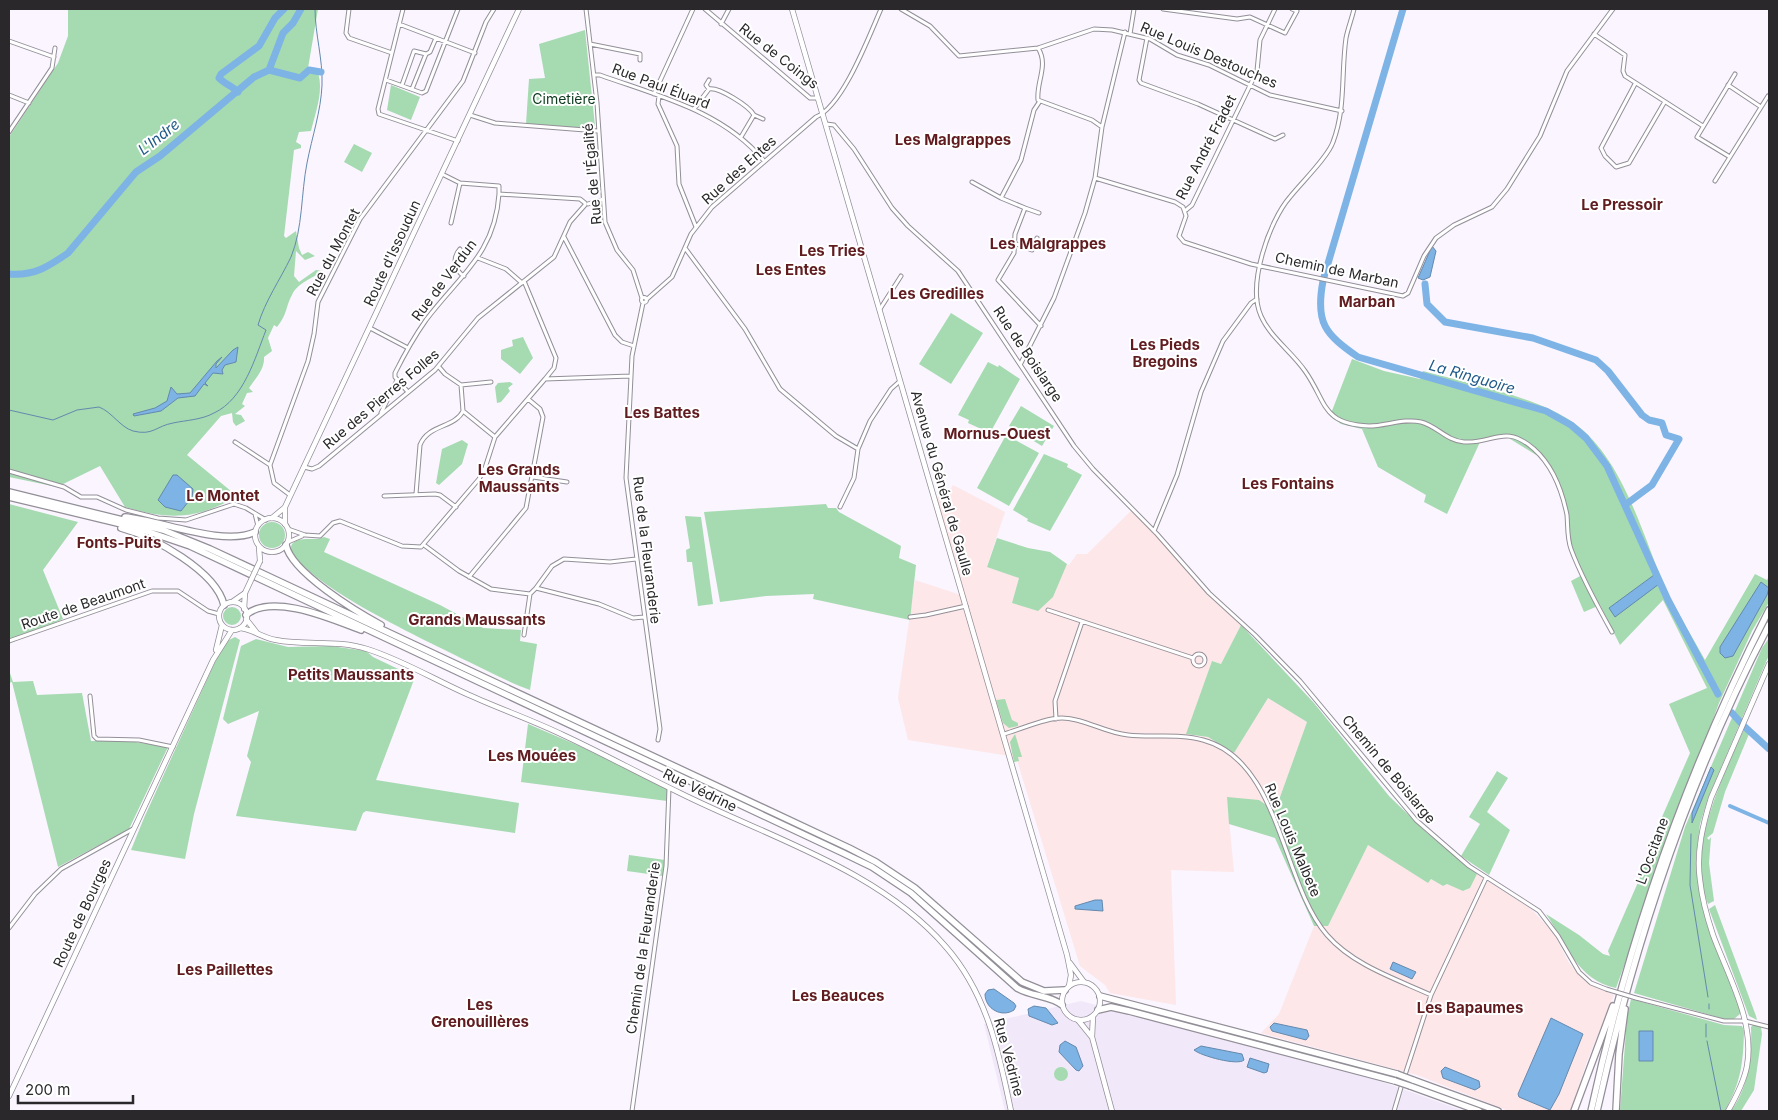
<svg xmlns="http://www.w3.org/2000/svg" width="1778" height="1120" font-family="Inter,sans-serif">
	<rect width="100%" height="100%" fill="#faf5ff"/>
	<!-- built -->
	<path fill="#f1e8f9" d="M1081,1001L1366,1076L1464,1111H1005L984,1024Z"/>
	<!-- industrial -->
	<path fill="#fde7e8" d="M953,485L1005,512L987,566L1019,578L1012,603L1053,597L1067,564L1069,565L1077,554H1087L1134,508L1241,625L1221,664L1212,661L1187,734L1208,737L1234,753L1268,698L1307,722L1275,811L1227,798L1234,872L1171,870L1176,1005L1110,993L1105,985L1080,966L1016,757L908,740L898,698L915,580L961,595L936,498L948,493Z
		M1368,845L1428,882L1431,879L1443,886L1447,884L1465,891L1470,888L1477,874L1531,909L1553,932L1569,963L1586,982L1614,995L1586,1064L1571,1111H1509L1417,1075L1261,1033L1279,1014L1314,926H1328Z"/>
	<!-- green -->
	<path fill="#a6dab1" fill-rule="evenodd" d="M68,9H318L307,74L318,73C324,91 315,114 311,131L299,132L296,142L301,145V148L294,150L284,236L286,238L296,231L299,248L302,255L308,252L315,256L305,260L296,251L294,276L299,282L316,270L323,271C313,278 297,283 292,295C285,308 288,313 277,327L274,325L268,338L272,351L264,357C265,369 255,379 249,388L253,392L247,393L242,404L245,406L235,414L241,415L245,421L236,426L233,422L232,413L221,416L187,455L237,496C198,520 168,520 125,507L100,466L57,487L9,477V137L58,63L68,36Z
		M585,30L595,126L593,129L526,124L529,79L545,78L539,44Z
		M391,85L420,97L411,120L387,110Z
		M354,144L372,153L362,172L344,162Z
		M951,313L983,333L951,384L919,364Z
		M523,337L533,358L520,374L501,359V350L513,346L512,340Z
		M1352,359L1384,371L1420,379L1423,371C1467,383 1538,397 1574,423C1625,460 1643,539 1668,594C1679,616 1693,638 1705,660L1755,574L1767,580L1769,576V602L1752,631L1719,703L1616,988C1577,980 1566,943 1546,914L1579,935L1603,954L1610,956L1608,951L1639,880L1662,817L1690,753L1669,704L1707,688L1663,600L1620,645L1600,605L1584,612L1571,581L1582,575L1569,548L1564,501L1546,461L1507,437L1480,442L1447,514L1424,502L1426,495L1378,467L1362,429L1341,424L1330,416ZM1654,575L1615,616L1610,608Z
		M988,362L998,367L999,365L1020,379L990,433L968,423L969,420L958,415Z
		M510,382L513,384L508,388L510,391L501,402L497,403L495,387L498,383Z
		M1021,406L1054,426L1042,446L1009,426Z
		M1006,435L1039,453L1009,506L977,488Z
		M462,440L468,444L462,464L439,485L436,483L442,449Z
		M1044,454L1068,464L1067,467L1082,475L1050,531L1027,521L1028,519L1013,510Z
		M9,504L78,522L43,570L63,619L9,644Z
		M826,504L828,508H836L839,512L901,546L899,558L916,565L910,620L813,599L814,594L766,596L720,602L704,512Z
		M685,516L701,517L713,604L698,606L692,562H687L686,550L690,548Z
		M259 535a13 13 0 1 1 26 0a13 13 0 1 1-26 0Z
		M324,537L330,539L324,552L440,605L483,628L521,630L520,641L537,644L530,690C508,682 488,671 467,661C426,640 310,588 290,549L292,544C301,535 313,542 324,537Z
		M997,538L1028,548L1050,552L1067,564L1053,597L1038,611L1012,603L1019,578L987,567Z
		M223 616a9 9 0 1 1 18 0a9 9 0 1 1-18 0Z
		M1241,625L1314,703L1389,796L1426,832L1477,874L1470,888L1463,891L1447,884L1443,886L1431,879L1428,883L1368,845L1328,926H1314L1275,838L1229,824L1227,797L1259,800L1275,811L1307,722L1268,698L1234,753L1208,737L1186,734L1212,661L1221,664Z
		M235,637L240,640L194,814L185,859L131,850L144,818L216,660L227,641Z
		M1769,638V655L1708,798L1700,824L1696,856L1701,902L1740,1010V1014L1734,1019H1724L1634,993L1685,827L1762,648Z
		M256,639L288,647L331,646L366,651L373,657L415,677L376,780L519,803L515,833L366,811L363,813L356,831L236,816L251,762L247,756L259,711L228,724L223,719L241,646Z
		M9,670L13,682L33,681L37,695L82,693L91,741H128L168,747L129,829L58,867L12,682L9,683Z
		M1005,699L1012,720L1018,723V726L1009,728L1003,723L996,700Z
		M528,724L584,748L667,789V801L521,782Z
		M1744,729L1749,734L1725,792L1713,833L1707,838L1709,840L1711,837L1709,863L1714,901L1708,904C1685,851 1723,777 1744,729Z
		M1015,734L1022,757H1018L1019,761L1014,762L1010,742Z
		M1497,771L1508,778L1487,812L1510,830L1489,875L1461,856L1480,824L1469,817Z
		M629,855L665,860L663,876L627,871Z
		M1715,905L1756,1016L1757,1020L1749,1016L1709,909Z
		M1631,999L1724,1025L1742,1026L1744,1031C1743,1065 1741,1081 1725,1111H1620L1627,1017Z
		M1753,1025L1761,1027L1762,1034L1754,1090L1741,1111H1731C1749,1087 1752,1056 1751,1027Z
		M1054 1074a7 7 0 1 1 14 0a7 7 0 1 1-14 0Z"/>
	<!-- water -->
	<path fill="#7db3e5" stroke="#6489ad" d="M1432,246L1436,251L1430,277L1423,280L1418,278Z
		M238,347L236,362L225,365L222,370L223,374L213,373L205,383L208,386L204,384L195,396L178,398L161,411L134,416L133,414L155,408L167,401L171,387L177,394L190,393L217,361L222,357L216,364V368L233,350Z
		M173,475H177L193,489L192,497L181,511L165,507L158,500Z
		M1654,575L1659,584L1615,617L1609,608Z
		M1761,582L1769,588L1767,595L1733,656L1725,658L1720,653V647Z
		M1711,767L1714,770L1692,823V813Z
		M1095,900H1102L1103,911L1075,909V906Z
		M1393,962L1416,972L1412,979L1390,969Z
		M994,989L1014,1003L1016,1006L1014,1010C1002,1018 985,1009 985,994L988,990Z
		M1034,1006L1046,1008L1058,1023L1052,1025L1029,1016L1028,1009Z
		M1551,1018L1583,1034L1559,1094L1550,1110L1519,1097L1518,1094Z
		M1274,1023L1307,1030L1309,1036L1306,1040L1272,1031L1270,1027Z
		M1639,1031H1653V1061H1639Z
		M1065,1041L1076,1047L1083,1066L1079,1071L1076,1070L1059,1052L1060,1045Z
		M1201,1046L1242,1054L1244,1060C1238,1066 1201,1056 1194,1050Z
		M1250,1058L1269,1064L1267,1072L1264,1073L1247,1067Z
		M1445,1067L1479,1081L1480,1087L1475,1090L1443,1078L1441,1071Z"/>
	<g fill="none" stroke-linecap="round" stroke-linejoin="round">
		<!-- stream -->
		<path stroke="#6489ad" stroke-width="1" d="M9,410L53,420L77,410L99,407C112,412 120,427 133,431C153,436 156,426 173,423C187,420 201,420 214,413C244,399 255,358 266,330L258,325C265,301 280,280 291,257C303,228 301,193 307,163C312,137 321,111 322,85C323,59 315,34 315,9
			M1691,834L1690,885L1708,997
			M1709,1009V1004
			M1706,1037V1024
			M1707,1041L1721,1111"/>
		<!-- canal -->
		<path stroke="#7db3e5" stroke-width="4" d="M1730,806L1769,823"/>
		<!-- river -->
		<path stroke="#7db3e5" stroke-width="7" d="M269,70L283,33L293,23L301,9
			M238,92C232,86 225,84 219,78L221,74L259,46L275,18L284,9
			M9,274C34,276 48,267 68,253L136,172L160,156L254,77L269,70L300,78L309,70L321,72
			M1324,277L1403,9
			M1323,281C1315,323 1325,334 1358,357L1546,411L1571,425L1586,438L1607,466L1668,600L1718,694
			M1425,284L1427,304L1445,322L1533,338L1596,360L1608,371L1642,415L1649,420L1662,423L1666,435L1679,439L1652,485L1625,505
			M1732,713L1741,723
			M1745,727L1769,749"/>
		<!-- street casing -->
		<g stroke="#938f98" stroke-width="5">
			<path id="street" d="M349,9L346,33L349,38L392,53
				M403,9L378,109L379,114L458,141
				M586,9L597,103L605,222L617,250L633,270L642,298
				M705,9L810,98H818
				M901,9L930,26L959,56L1038,48L1094,29L1112,30L1150,39L1177,55L1209,65L1270,95L1342,111
				M1163,9L1237,19L1250,17L1285,33L1297,11L1292,9
				M1354,9C1352,18 1348,28 1346,38C1341,73 1346,108 1333,142C1328,157 1301,183 1290,197C1269,221 1247,285 1261,316C1270,337 1292,352 1305,371C1327,402 1321,424 1369,426C1386,426 1404,418 1421,422C1437,426 1447,441 1464,442C1494,444 1504,423 1534,449C1553,466 1562,490 1567,515C1568,526 1567,538 1571,549C1581,576 1598,607 1612,632
				M399,24L475,53
				M721,24L729,9
				M1130,34L1134,9
				M1594,34L1625,55L1623,71L1625,76L1703,126
				M1147,38L1139,80L1141,83L1198,104L1275,139L1283,135
				M9,41L54,57
				M590,44L640,54V60
				M1038,48C1049,65 1036,82 1038,100L1092,120L1102,127L1095,178L1175,202L1183,207L1186,216L1179,236L1184,242L1251,264L1403,296L1408,293L1424,256L1436,238L1454,225L1492,207L1507,189L1540,136L1567,71L1613,9
				M426,54L430,52L436,38
				M594,75H600C658,96 723,111 764,161
				M386,80L422,93L426,91L458,9
				M709,80L706,85L709,89
				M1635,84L1601,148L1605,156L1616,167L1629,163L1664,103
				M402,85L414,51L426,54L412,89
				M1728,85L1761,107
				M654,94L693,9
				M9,95L29,103
				M659,96L658,104L677,146L679,184L696,227
				M1040,101L1034,110L1021,160L1001,198L1025,208L1015,234L1014,253L998,280L1041,326
				M694,109L709,89C719,87 749,106 754,115L741,137
				M470,115L495,123L598,131
				M754,115L763,119
				M826,124L834,125L854,149L892,208L908,226L958,271L1074,446L1093,469L1157,534L1209,593L1255,635L1300,681L1416,820L1469,866L1539,911L1558,936L1579,972L1591,983L1606,989
				M1102,127L1125,32
				M9,132L52,68L55,48
				M1730,157L1697,137L1735,74
				M442,174L460,183L499,186V194L580,199L585,203
				M1715,181L1768,96
				M972,182L1001,198
				M588,204L603,199
				M1025,208L1039,213
				M1186,210L1192,205L1257,71L1260,40L1275,9
				M451,223L460,183
				M564,237L615,335L622,342L634,346
				M1014,243L1032,250L1037,238
				M685,248L745,329L780,389L836,436L858,449
				M460,249C452,258 454,270 464,276
				M478,258L506,269L522,283
				M524,281L556,358L554,368L545,379
				M641.5 300a2.5 2.5 0 1 1 5 0a2.5 2.5 0 1 1-5 0Z
				M646,300L672,277L691,234L712,207L816,117C843,106 869,36 881,9
				M643,303L632,356L626,478L660,729L658,740
				M880,309L901,276
				M370,328L408,348
				M1021,363L1054,298L1085,213L1095,178
				M439,367L445,374L461,385L463,411L495,437
				M461,385L491,382
				M408,392L395,377V373C404,355 414,337 426,320C459,276 495,254 499,194
				M381,413L397,380
				M235,442L270,465
				M304,467L312,469L319,466L435,370L478,318L554,257L570,222L585,205
				M9,471L64,487L81,497H97L126,510L158,518L186,520L234,504L246,508L266,520
				M533,477L567,482
				M416,494L420,445C428,424 455,428 463,411
				M290,495L274,483L270,465L308,361L314,334L318,302L360,219L463,81L486,22L494,9
				M384,496L435,494L440,495L456,507
				M840,507L854,478L858,449L870,421L891,389L900,381
				M255,514L258,526
				M288,529L305,535L320,536L333,523L340,521L402,546L421,547L479,479L485,468L495,437L545,379L631,376
				M1154,531L1177,475L1201,392L1223,341L1251,303L1257,299
				M288,542L302,536
				M424,545L459,571L491,589L530,594L536,588L599,604L633,618L644,617
				M469,577L526,508L543,417L540,409L528,399
				M536,588L552,566L564,559L610,562L636,559
				M1048,610L1193,658
				M910,617L926,615L966,606
				M524,635L530,594
				M9,641L152,591H178L208,611L219,614
				M1193 660a6 6 0 1 1 12 0a6 6 0 1 1-12 0Z
				M90,696L94,736L97,739L139,740L173,747
				M1056,719L1055,701L1082,622
				M1004,734C1022,729 1044,718 1062,718C1084,718 1105,733 1128,735C1152,738 1179,733 1203,740C1281,761 1281,882 1327,935C1353,965 1396,979 1431,995
				M9,928L35,894L61,869L133,829
				M1636,998L1724,1021H1745L1769,1027
				M1404,1078L1431,995L1486,878
				M632,1111L666,866L669,788
				M1394,1111L1402,1084"/>
		</g>
		<!-- secondary casing -->
		<g stroke="#938f98" stroke-width="6">
			<path id="secondary" d="M792,9L1067,955L1071,975L1069,986
				M272,518L284,508
				M285,524V507L519,9
				M246,619L257,633
				M240,628C252,629 263,638 276,640C306,646 337,639 367,649C402,660 435,680 469,695C500,709 532,720 563,735C602,753 640,774 680,793C768,837 880,870 946,947C987,994 999,1052 1011,1111
				M1070,963L1084,982
				M1093,1017L1092,1037L1112,1111
				M1078,1020L1091,1036"/>
		</g>
		<!-- primary casing -->
		<g stroke="#938f98" stroke-width="6">
			<path id="primary" d="M255 535a17 17 0 1 1 34 0a17 17 0 1 1-34 0Z
				M259,547L260,561
				M232,602L245,593
				M219 616a14 14 0 1 1 28 0a14 14 0 1 1-28 0Z
				M244,609L245,593
				M216,650L222,625
				M1062 1001a19 19 0 1 1 38 0a19 19 0 1 1-38 0Z
				M9,1096L213,660L232,630
				M1728,1111C1736,1097 1744,1082 1747,1066C1755,1021 1728,976 1713,935C1707,917 1702,899 1700,880C1696,852 1703,824 1711,798L1769,664"/>
		</g>
		<!-- highway casing -->
		<g stroke="#938f98" stroke-width="8">
			<path id="highway" d="M9,492L163,530L210,549L849,848L876,862L915,888L1022,982L1044,991L1065,990
				M9,497L134,527L190,546L843,853L872,867L911,893L1017,988C1032,997 1050,995 1062,1005
				M125,517C160,520 223,547 255,532
				M121,528C154,537 216,571 224,605
				M286,545C291,572 357,612 381,625
				M246,615C272,592 334,620 361,630
				M1100,996L1397,1074
				M1098,1010L1111,1007L1129,1011L1395,1081
				M1413,1080L1498,1111
				M1410,1086L1479,1111
				M1574,1111L1613,1006
				M1591,1111C1629,938 1688,768 1769,610
				M1597,1111C1634,944 1689,777 1769,625
				M1616,1111L1619,1054L1625,1009"/>
		</g>
		<!-- street -->
		<use href="#street" stroke="#fff" stroke-width="3"/>
		<!-- secondary -->
		<use href="#secondary" stroke="#fff" stroke-width="4.5"/>
		<!-- primary -->
		<use href="#primary" stroke="#fff" stroke-width="4.5"/>
		<!-- highway -->
		<use href="#highway" stroke="#fff" stroke-width="5.5"/>
		<!-- street-bridge casing -->
		<g stroke="#938f98" stroke-width="5" stroke-linecap="butt">
			<path id="street-bridge" d="M1606,989L1636,998"/>
		</g>
		<!-- primary-bridge casing -->
		<g stroke="#938f98" stroke-width="6" stroke-linecap="butt">
			<path id="primary-bridge" d="M245,593L260,561"/>
		</g>
		<!-- highway-bridge casing -->
		<g stroke="#938f98" stroke-width="8" stroke-linecap="butt">
			<path id="highway-bridge" d="M1397,1074L1413,1080
				M1395,1081L1410,1086"/>
		</g>
		<!-- street-bridge -->
		<use href="#street-bridge" stroke="#fff" stroke-width="3"/>
		<!-- primary-bridge -->
		<use href="#primary-bridge" stroke="#fff" stroke-width="4.5"/>
		<!-- highway-bridge -->
		<use href="#highway-bridge" stroke="#fff" stroke-width="5.5"/>
	</g>
	<g text-anchor="middle" stroke-width="4" stroke-linejoin="round" paint-order="stroke">
		<!-- street labels -->
		<g font-size="14" fill="#2a282b" stroke="#fff">
			<text transform="translate(1209 55) rotate(23)" y="5">Rue Louis Destouches</text>
			<text transform="translate(779 56) rotate(38)" y="5">Rue de Coings</text>
			<text transform="translate(661 86) rotate(21)" y="5">Rue Paul Éluard</text>
			<text transform="translate(1206 147) rotate(-63)" y="5">Rue André Fradet</text>
			<text transform="translate(739 170) rotate(-42)" y="5">Rue des Entes</text>
			<text transform="translate(592 174) rotate(-95)" y="5">Rue de l'Égalité</text>
			<text transform="translate(333 252) rotate(-62)" y="5">Rue du Montet</text>
			<text transform="translate(392 253) rotate(-65)" y="5">Route d'Issoudun</text>
			<text transform="translate(1337 270) rotate(12)" y="5">Chemin de Marban</text>
			<text transform="translate(444 280) rotate(-53)" y="5">Rue de Verdun</text>
			<text transform="translate(1028 354) rotate(56)" y="5">Rue de Boislarge</text>
			<text transform="translate(381 399) rotate(-40)" y="5">Rue des Pierres Folles</text>
			<text transform="translate(942 483) rotate(74)" y="5">Avenue du Général de Gaulle</text>
			<text transform="translate(647 550) rotate(83)" y="5">Rue de la Fleuranderie</text>
			<text transform="translate(83 604) rotate(-19)" y="5">Route de Beaumont</text>
			<text transform="translate(1389 769) rotate(50)" y="5">Chemin de Boislarge</text>
			<text transform="translate(700 790) rotate(26)" y="5">Rue Védrine</text>
			<text transform="translate(1293 840) rotate(67)" y="5">Rue Louis Malbete</text>
			<text transform="translate(1652 851) rotate(-70)" y="5">L'Occitane</text>
			<text transform="translate(82 913) rotate(-65)" y="5">Route de Bourges</text>
			<text transform="translate(643 948) rotate(-82)" y="5">Chemin de la Fleuranderie</text>
			<text transform="translate(1009 1057) rotate(75)" y="5">Rue Védrine</text>
		</g>
		<!-- park labels -->
		<g font-size="14" fill="#0b3a1c" stroke="#fff">
			<text x="564" y="104">Cimetière</text>
		</g>
		<!-- water labels -->
		<g font-size="15" font-style="italic" fill="#205a89" stroke="#fff">
			<text transform="translate(159 137) rotate(-38)" y="5">L'Indre</text>
			<text transform="translate(1472 377) rotate(16)" y="5">La Ringuoire</text>
		</g>
		<!-- neighbourhood labels -->
		<g font-size="15" font-weight="bold" fill="#611c20" stroke="#fff">
			<text x="953" y="145">Les Malgrappes</text>
			<text x="1622" y="210">Le Pressoir</text>
			<text x="1048" y="249">Les Malgrappes</text>
			<text x="832" y="256">Les Tries</text>
			<text x="791" y="275">Les Entes</text>
			<text x="937" y="299">Les Gredilles</text>
			<text x="1367" y="307">Marban</text>
			<text x="1165" y="350">Les Pieds<tspan x="1165" dy="17">Bregoins</tspan></text>
			<text x="662" y="418">Les Battes</text>
			<text x="997" y="439">Mornus-Ouest</text>
			<text x="519" y="475">Les Grands<tspan x="519" dy="17">Maussants</tspan></text>
			<text x="1288" y="489">Les Fontains</text>
			<text x="223" y="501">Le Montet</text>
			<text x="119" y="548">Fonts-Puits</text>
			<text x="477" y="625">Grands Maussants</text>
			<text x="351" y="680">Petits Maussants</text>
			<text x="532" y="761">Les Mouées</text>
			<text x="225" y="975">Les Paillettes</text>
			<text x="838" y="1001">Les Beauces</text>
			<text x="480" y="1010">Les<tspan x="480" dy="17">Grenouillères</tspan></text>
			<text x="1470" y="1013">Les Bapaumes</text>
		</g>
	</g>
	<!-- border -->
	<rect width="1778" height="1120" fill="none" stroke="#2a282b" stroke-width="20"/>
	<!-- scale -->
	<path d="M18 1095v8h115v-8" fill="none" stroke="#2a282b" stroke-width="2.5"/>
	<text x="25" y="1095" font-size="15" fill="#2a282b" stroke="#ffffff" stroke-width="4" paint-order="stroke">200 m</text>
</svg>
